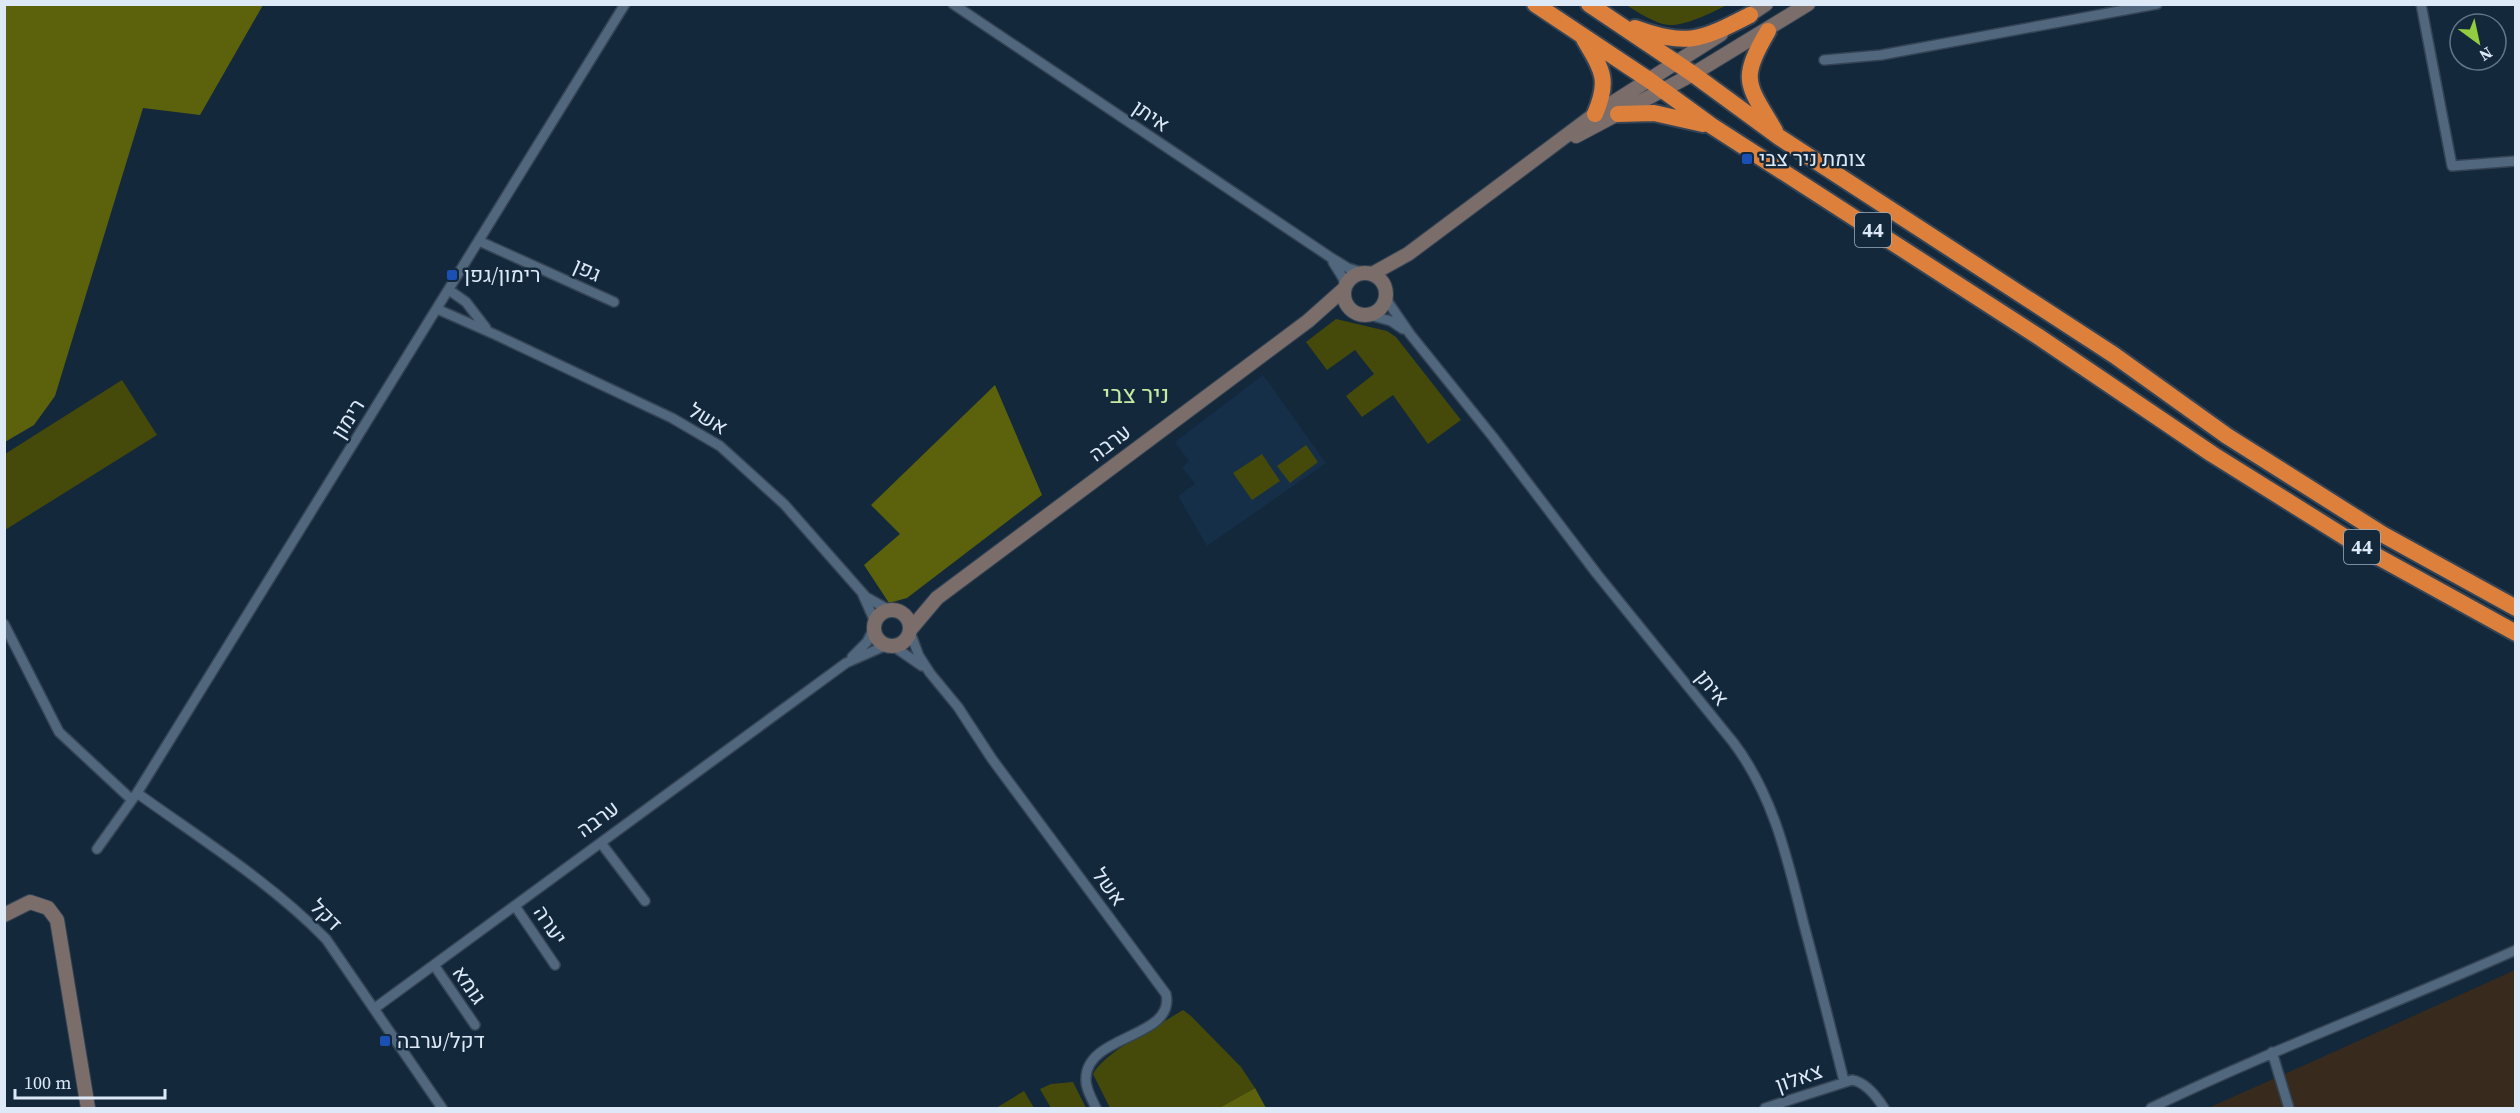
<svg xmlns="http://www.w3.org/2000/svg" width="2520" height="1113" font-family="'Source Serif 4',Heebo,serif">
	<rect width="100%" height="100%" fill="#13283b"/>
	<!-- built -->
	<path fill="#152f48" d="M1263,375L1326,463L1207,546L1178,496L1195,484L1182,467L1189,461L1175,442Z"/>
	<!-- industrial -->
	<path fill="#382a1d" d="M2515,970V1108H2208L2307,1064Z"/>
	<!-- green -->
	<path fill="#45490a" d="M1626,5V4L1727,5C1713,12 1686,26 1669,25C1655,24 1638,12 1626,5Z
		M1336,319L1387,331L1396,337L1461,420L1428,444L1393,395L1362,417L1346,396L1374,374L1355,350L1327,370L1306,342Z
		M122,380L157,435L5,530V454Z
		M1306,445L1318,462L1290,483L1277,466Z
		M1262,454L1280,481L1252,500L1233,473Z
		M1183,1010L1191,1016L1241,1067L1255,1088L1219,1108H1110L1093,1074C1105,1051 1160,1025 1183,1010Z
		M1073,1082L1086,1108H1051L1040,1089L1051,1084Z
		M1024,1091L1034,1108H996Z"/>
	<!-- forest -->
	<path fill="#5c610b" d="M5,4L263,5L200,115L143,108L55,396L34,425L5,442Z
		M995,385L1042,495L907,598L889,603L864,565L900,534L871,505Z
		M1255,1088L1266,1108H1219Z"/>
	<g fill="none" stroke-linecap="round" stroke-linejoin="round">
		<!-- street casing -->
		<g stroke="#354455" stroke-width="12">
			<path id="street" d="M953,4L1330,257L1348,268L1364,273
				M2421,4L2452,166L2516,161
				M1824,60L1881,55L2157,4
				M479,241L614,302
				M1333,262L1343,278L1345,287
				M449,290L466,302L486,328
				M1386,299L1410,334L1493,437L1597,574L1733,742C1774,796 1788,861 1804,925C1818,977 1831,1029 1844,1081
				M437,309L496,335L672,418L720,446L784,504L866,597L889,610
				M1369,315L1391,321L1403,329
				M863,595L875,622
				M4,624L59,732L132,800
				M910,632L919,656L930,673L958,707L992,759L1166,994C1176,1038 1087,1034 1086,1078C1085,1088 1092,1099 1096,1108
				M893,646L922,666
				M852,657L867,642L874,628
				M137,793C201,839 270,882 326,939L442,1108
				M601,843L645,901
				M97,849L137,793L625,4
				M515,906L555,965
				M434,965L475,1025
				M375,1008L846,663L887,645
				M2272,1052L2289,1108
				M1765,1108L1852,1080C1865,1082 1877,1097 1884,1108
				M2151,1108C2271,1050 2395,1004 2516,950"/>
		</g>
		<!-- secondary casing -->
		<g stroke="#354455" stroke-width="16">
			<path id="secondary" d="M1742,20L1766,4
				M1576,136L1693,74L1808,4
				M1344 294a21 21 0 1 1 42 0a21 21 0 1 1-42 0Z
				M1372,274L1408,254L1595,114L1721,34
				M874 628a18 18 0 1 1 36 0a18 18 0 1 1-36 0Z
				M910,630L937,598L1308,321L1344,289
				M4,915L30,902L48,908L57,920L88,1108"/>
		</g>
		<!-- highway casing -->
		<g stroke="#354455" stroke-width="20">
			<path id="highway" d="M1535,4L1649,80L1712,126L2039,337L2212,454L2364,549L2516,633
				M1589,4L1693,74L1779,137L2114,355L2227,436L2382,534L2516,608
				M1635,28C1688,47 1701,40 1750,15
				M1768,31C1739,81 1747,83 1775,131
				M1584,39C1602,70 1610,79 1595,114
				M1618,114L1654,113L1703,124"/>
		</g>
		<!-- street -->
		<use href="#street" stroke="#51677e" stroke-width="9"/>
		<!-- secondary -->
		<use href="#secondary" stroke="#7b6e6a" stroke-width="14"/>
		<!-- highway -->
		<use href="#highway" stroke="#dd803c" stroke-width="16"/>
	</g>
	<!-- markers -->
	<g fill="#1a4fb4" stroke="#13283b" stroke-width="2">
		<rect x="1741" y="153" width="12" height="12" rx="3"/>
		<rect x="446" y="269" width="12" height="12" rx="3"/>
		<rect x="379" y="1035" width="12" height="12" rx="3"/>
	</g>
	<g text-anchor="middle" stroke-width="5" stroke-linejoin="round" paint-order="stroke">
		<!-- shield labels -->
		<g fill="#13283b" stroke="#a0afbf" stroke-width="1.5">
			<rect x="1855" y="213" width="36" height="34" rx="4.5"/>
			<rect x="2344" y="530" width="36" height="34" rx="4.5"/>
		</g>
		<g font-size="20" font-weight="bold" fill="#dde9f7">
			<text x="1873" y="237">44</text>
			<text x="2362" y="554">44</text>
		</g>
		<!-- street labels -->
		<g font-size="21" fill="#dde9f7" stroke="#13283b">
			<text transform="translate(1151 116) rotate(34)" y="7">איתן</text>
			<text transform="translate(587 270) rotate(24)" y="7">גפן</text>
			<text transform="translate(348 419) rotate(-58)" y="7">רימון</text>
			<text transform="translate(708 419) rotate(31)" y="7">אשל</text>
			<text transform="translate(1110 443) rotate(-37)" y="7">ערבה</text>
			<text transform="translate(1712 688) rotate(51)" y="7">איתן</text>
			<text transform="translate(598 819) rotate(-36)" y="7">ערבה</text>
			<text transform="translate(1109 887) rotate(54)" y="7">אשל</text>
			<text transform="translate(326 915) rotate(45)" y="7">דקל</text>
			<text transform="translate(550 925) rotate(56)" y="7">יערה</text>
			<text transform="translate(469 985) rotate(55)" y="7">גומא</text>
			<text transform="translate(1799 1078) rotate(-19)" y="7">צאלון</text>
		</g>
		<!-- poi labels -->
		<g font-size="21" fill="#dde9f7" stroke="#13283b" text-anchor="start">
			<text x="1759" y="166">צומת ניר צבי</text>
			<text x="464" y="282">רימון/גפן</text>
			<text x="397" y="1048">דקל/ערבה</text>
		</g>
		<!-- quarter labels -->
		<g font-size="24" fill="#c7e9a2" stroke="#13283b">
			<text x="1136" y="403">ניר צבי</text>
		</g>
	</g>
	<!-- border -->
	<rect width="2520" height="1113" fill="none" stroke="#dde9f7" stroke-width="12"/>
	<!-- north arrow -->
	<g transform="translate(2478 42) rotate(147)"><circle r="28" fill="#13283b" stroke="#647586" stroke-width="1.5"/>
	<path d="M0-4.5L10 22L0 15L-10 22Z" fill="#92cd3f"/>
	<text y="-9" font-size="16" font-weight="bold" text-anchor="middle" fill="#dde9f7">N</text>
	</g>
	<!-- scale -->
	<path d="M15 1089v9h150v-9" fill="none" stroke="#dde9f7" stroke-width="3"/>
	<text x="24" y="1089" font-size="18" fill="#dde9f7" stroke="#13283b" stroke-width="4.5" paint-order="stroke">100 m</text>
</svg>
